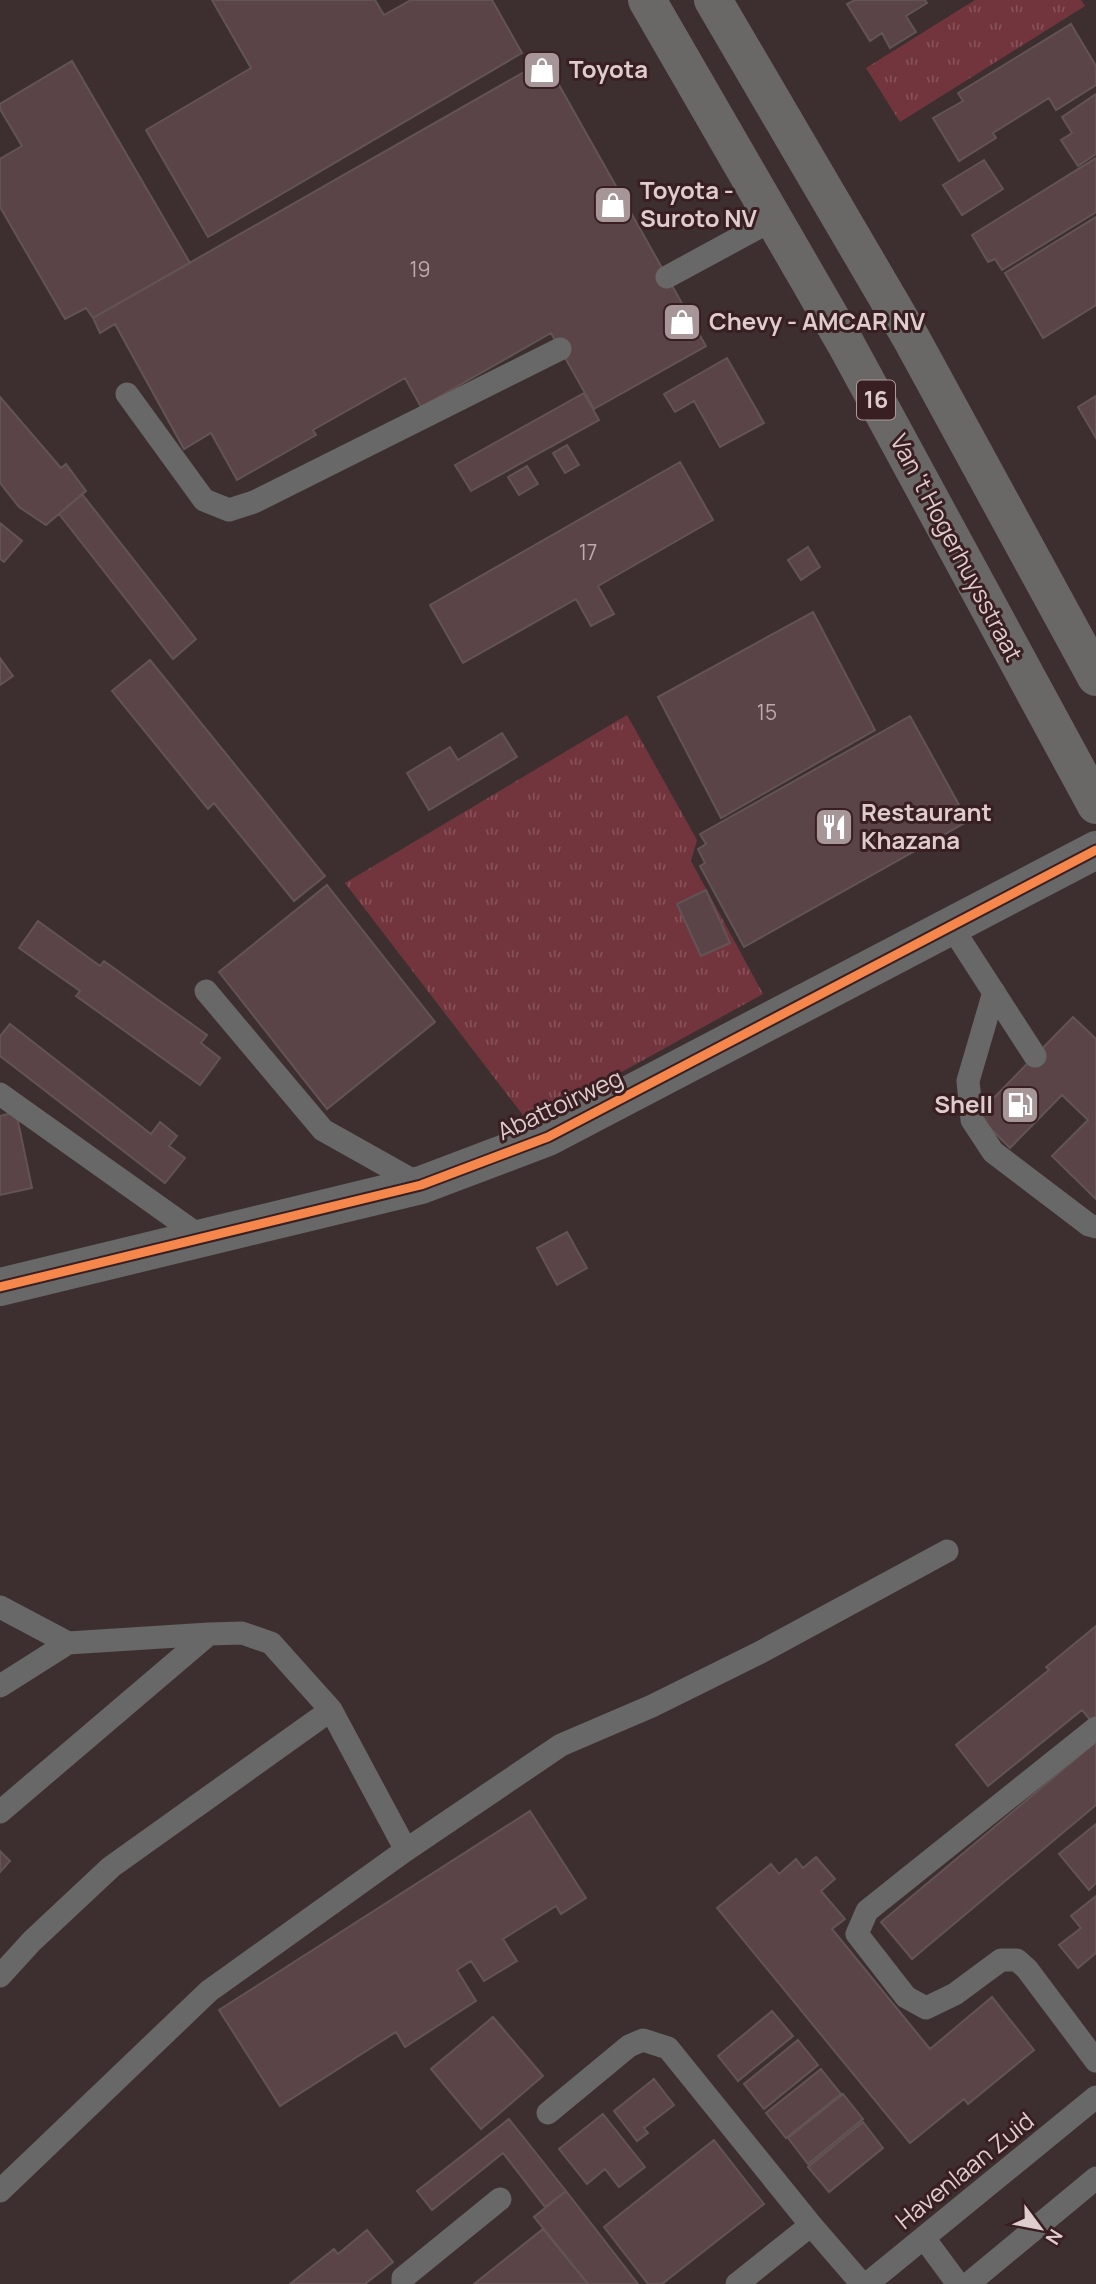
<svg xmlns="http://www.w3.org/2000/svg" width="1096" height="2284" font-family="Manrope,sans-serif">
	<defs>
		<pattern id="grass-tufts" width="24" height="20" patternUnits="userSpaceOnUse" patternTransform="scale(1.75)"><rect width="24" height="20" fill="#73353d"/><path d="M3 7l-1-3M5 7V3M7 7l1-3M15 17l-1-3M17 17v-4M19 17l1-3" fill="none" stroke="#865158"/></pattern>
	</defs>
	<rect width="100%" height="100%" fill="#3d2f30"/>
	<!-- grass -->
	<path fill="url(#grass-tufts)" d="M975,0H1081L1085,6L900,122L866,68Z
		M627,715L697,840L691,861L763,994L529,1123L345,883Z"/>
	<!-- building -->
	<path fill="#5b4448" stroke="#625455" stroke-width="2" d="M212,0H375L384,15L411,0H492L522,53L208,237L146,130L251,68Z
		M855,0H925L927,3L906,16L916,32L890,48L882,33L870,41L847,4Z
		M1071,24L1096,66V85L1056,110L1049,98L993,133L996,138L959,161L933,118L963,101L958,93Z
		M545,60L706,346L594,409L551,333L421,407L405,378L313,430L316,435L237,480L211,433L184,449L115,324L100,333L93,318Z
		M72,61L190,263L93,318L86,308L65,319L0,207V159L22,146L0,109V104Z
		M1096,94V154L1078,166L1061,140L1072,133L1062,117Z
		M1096,158V212L1002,270L995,259L988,262L972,235Z
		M984,160L1003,189L962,215L943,185Z
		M1096,217V305L1043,338L1005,273Z
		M727,358L764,423L720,447L694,401L675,412L664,394Z
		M584,393L599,420L471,491L455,465Z
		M1096,396V438L1078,407Z
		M0,397L61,468L66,464L86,491L46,525L19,507L0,483Z
		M567,445L579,465L565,473L553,453Z
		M680,462L713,520L598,586L614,614L591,626L576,599L463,663L430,605Z
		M527,466L538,484L519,495L508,477Z
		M82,494L196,639L173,659L59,514Z
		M0,523L22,541L4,562L0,559Z
		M808,547L820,567L801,580L788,560Z
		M813,612L875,730L721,818L658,697Z
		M0,658L13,676L0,685Z
		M150,660L325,876L294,901L214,803L208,809L112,691Z
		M910,716L968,821L744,947L700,866L705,863L698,849L706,844L700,834Z
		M502,733L517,757L429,810L407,773L450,747L458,760Z
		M327,885L435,1022L327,1109L219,972Z
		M706,890L730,943L701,956L677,904Z
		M38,921L100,966L104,961L207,1035L201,1043L220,1058L200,1085L76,996L80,991L19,948Z
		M1073,1017L1096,1039V1199L1052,1156L1088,1120L1062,1095L1010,1148L977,1115Z
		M10,1024L151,1134L160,1122L177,1136L169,1146L185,1158L165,1183L0,1056V1036Z
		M16,1112L32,1188L0,1195V1116Z
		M567,1232L587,1268L557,1285L537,1248Z
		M1096,1626V1719L1092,1722L1082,1710L988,1786L956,1745L1049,1670L1046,1667Z
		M1096,1742V1805L912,1959L881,1922Z
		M530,1811L586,1898L561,1914L556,1906L503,1939L517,1961L484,1981L471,1961L457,1970L476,2001L405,2047L396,2032L280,2106L219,2010Z
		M1096,1824V1883L1089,1890L1059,1854Z
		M0,1851L10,1861L0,1872Z
		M816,1857L835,1879L821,1891L845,1919L832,1929L930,2049L992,1997L1034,2050L968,2104L964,2099L910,2143L717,1908L771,1864L779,1874L796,1859L803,1868Z
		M1096,1896V1953L1078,1968L1059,1945L1081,1928L1071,1916Z
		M772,2011L793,2036L738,2081L718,2056Z
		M493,2017L543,2076L481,2129L431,2069Z
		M798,2040L818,2065L764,2109L744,2084Z
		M821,2069L841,2094L786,2138L766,2113Z
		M654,2079L674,2105L644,2128L648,2133L637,2141L614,2111Z
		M843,2094L863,2119L808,2164L788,2138Z
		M603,2114L645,2167L619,2187L605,2169L587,2184L559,2149Z
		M509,2119L566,2191L545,2207L503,2153L432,2210L417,2191Z
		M863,2122L883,2148L829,2192L808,2167Z
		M714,2140L764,2204L662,2284H648L604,2227Z
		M566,2191L638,2284H588L534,2217Z
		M543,2229L588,2284H474Z
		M367,2230L393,2262L365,2284H290L334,2249L338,2254Z"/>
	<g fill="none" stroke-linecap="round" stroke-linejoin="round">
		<!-- lane -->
		<path stroke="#676867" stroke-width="23" d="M667,277L774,219
			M127,394L204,500L229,510L254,502L560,349
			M951,926L1035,1056
			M206,991L323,1130L421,1185
			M994,992L968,1081L972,1120L993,1152L1089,1225L1096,1227
			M0,1094L204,1239
			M0,1607L68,1643
			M0,1686L68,1643L209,1634
			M1096,1728L867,1911L857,1934L906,1997L926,2008L955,1994L1001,1960H1017L1027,1969L1096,2061
			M0,1812L209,1634L242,1633L271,1643L331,1710L406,1850
			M0,1976L32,1941L111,1867L331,1710
			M548,2113L629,2046L643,2040L668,2048L811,2225L862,2284
			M0,2191L209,1991L406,1850L561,1745L652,1706L761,1652L947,1551
			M924,2238L958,2284
			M403,2284V2278L500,2199
			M737,2284L811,2225
			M867,2284L1096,2097
			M968,2284L1096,2178"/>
		<!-- street -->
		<path stroke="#676867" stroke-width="38" d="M0,1287L421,1185L548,1137L1096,850"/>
		<!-- primary -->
		<path stroke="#696867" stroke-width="38" d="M647,0L847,346L1096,805
			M713,0L911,338L1096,677"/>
		<!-- cycleway casing -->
		<g stroke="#391f21" stroke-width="13">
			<path id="cycleway" d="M0,1287L421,1185L548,1137L1096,850"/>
		</g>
		<!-- cycleway -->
		<use href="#cycleway" stroke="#f5874c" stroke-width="9"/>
	</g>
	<!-- icons -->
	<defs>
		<g id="shop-square" transform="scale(2.0125)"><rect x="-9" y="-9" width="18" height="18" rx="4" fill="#a69697" stroke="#391f21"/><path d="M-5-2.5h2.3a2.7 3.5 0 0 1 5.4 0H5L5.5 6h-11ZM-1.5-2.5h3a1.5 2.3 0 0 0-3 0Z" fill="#fff"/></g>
		<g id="restaurant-square" transform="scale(2.0125)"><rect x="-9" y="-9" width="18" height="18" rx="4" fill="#a69697" stroke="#391f21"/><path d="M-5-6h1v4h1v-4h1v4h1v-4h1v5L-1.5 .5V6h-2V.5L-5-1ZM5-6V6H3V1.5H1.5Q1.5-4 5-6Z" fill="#fff"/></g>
		<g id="fuel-square" transform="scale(2.0125)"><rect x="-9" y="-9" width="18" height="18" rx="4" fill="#a69697" stroke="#391f21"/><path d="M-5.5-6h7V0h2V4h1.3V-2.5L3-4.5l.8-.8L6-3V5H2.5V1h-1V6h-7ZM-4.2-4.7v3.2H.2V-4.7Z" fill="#fff"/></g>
	</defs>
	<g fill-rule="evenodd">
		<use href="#shop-square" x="542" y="70"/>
		<use href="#shop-square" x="613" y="205"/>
		<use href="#shop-square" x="682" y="322"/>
		<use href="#restaurant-square" x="834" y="827"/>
		<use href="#fuel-square" x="1020" y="1105"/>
	</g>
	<g text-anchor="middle" stroke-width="6" stroke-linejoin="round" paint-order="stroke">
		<!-- number labels -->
		<g font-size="21" fill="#beabac">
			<text x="420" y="277">19</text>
			<text x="588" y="560">17</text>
			<text x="767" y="720">15</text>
		</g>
		<!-- shield labels -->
		<rect fill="#391f21" stroke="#ad999a" stroke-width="2" x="857" y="380.5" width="38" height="39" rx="5"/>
		<g font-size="23" font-weight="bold" fill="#dfcdce">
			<text x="876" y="408">16</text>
		</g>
		<!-- poi labels -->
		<g font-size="24" font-weight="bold" fill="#dfcdce" stroke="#391f21" text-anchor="start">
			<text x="569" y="78">Toyota</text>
			<text x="640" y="199">Toyota -<tspan x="640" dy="28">Suroto NV</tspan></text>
			<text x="709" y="330">Chevy - AMCAR NV</text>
			<text x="861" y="821">Restaurant<tspan x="861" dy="28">Khazana</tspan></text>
			<text x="993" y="1113" text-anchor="end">Shell</text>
		</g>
		<!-- street labels -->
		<g font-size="24" fill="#dfcdce" stroke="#391f21">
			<text transform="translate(956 548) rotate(62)" y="8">Van 't Hogerhuysstraat</text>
			<text transform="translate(560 1105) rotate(-25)" y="8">Abattoirweg</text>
			<text transform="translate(965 2171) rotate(-39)" y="8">Havenlaan Zuid</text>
		</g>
	</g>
	<!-- north arrow -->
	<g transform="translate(1040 2228) rotate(122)" stroke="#391f21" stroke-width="5" paint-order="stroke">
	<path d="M0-5L12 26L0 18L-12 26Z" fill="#dfcdce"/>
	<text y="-10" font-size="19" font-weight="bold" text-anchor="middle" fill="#dfcdce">N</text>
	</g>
</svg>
